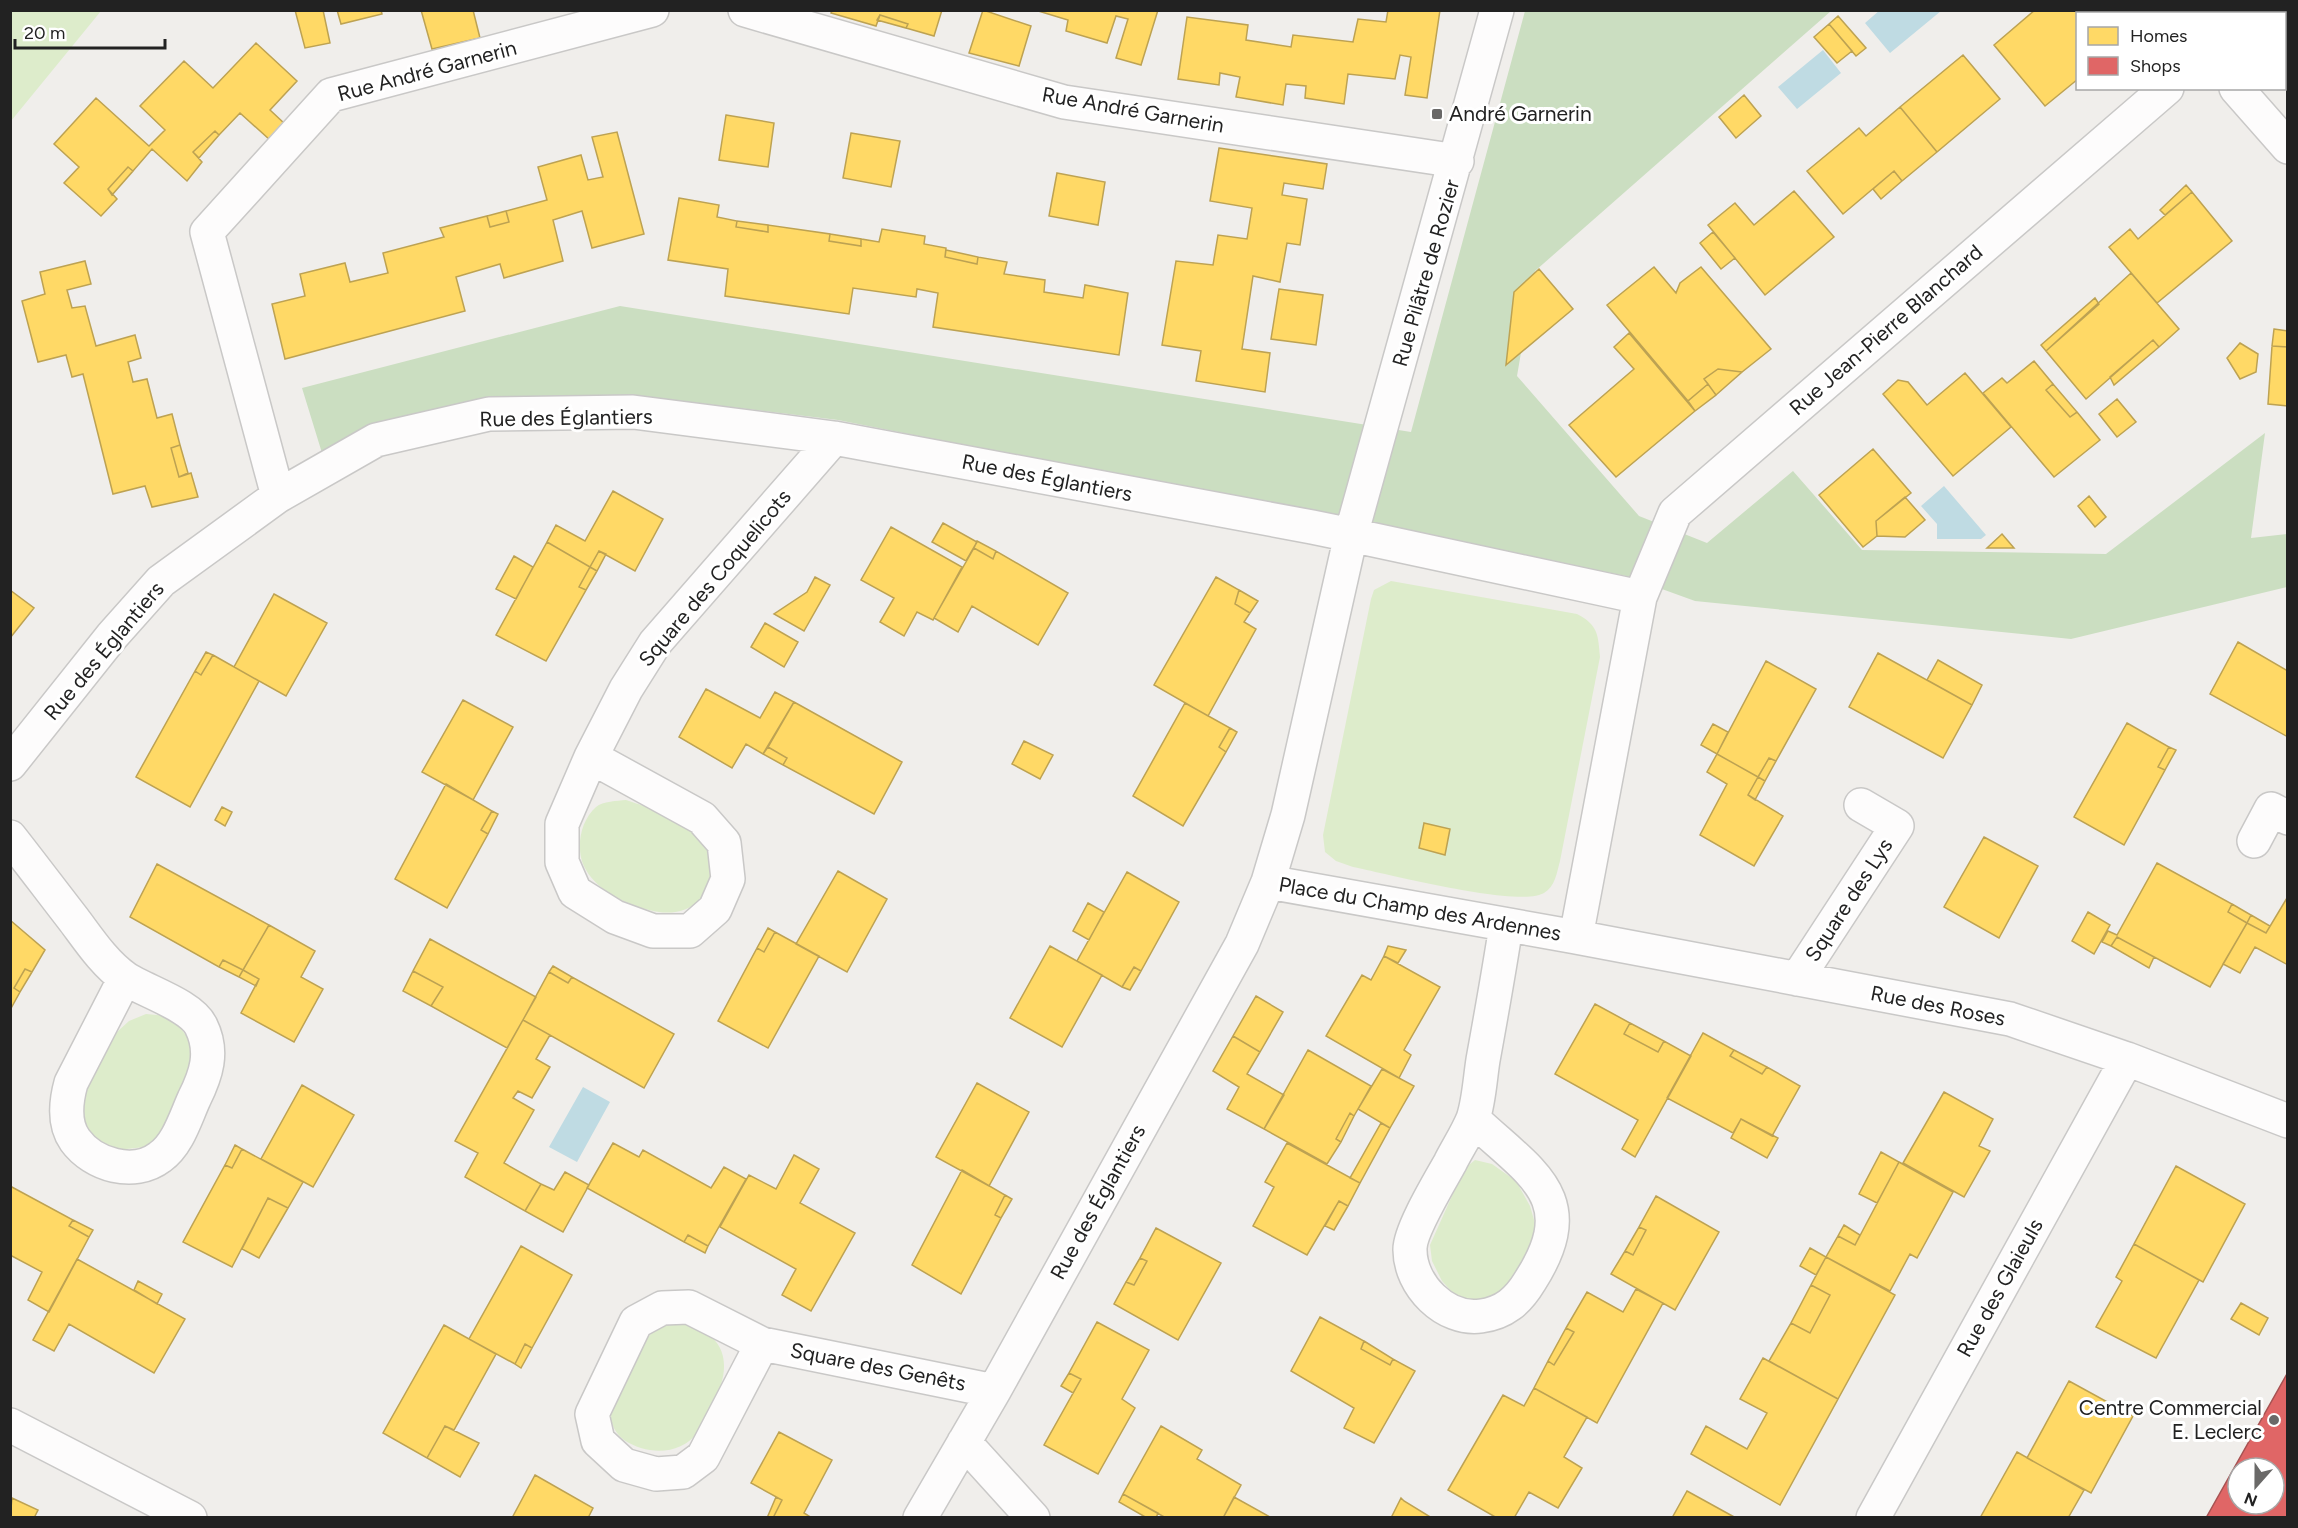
<svg xmlns="http://www.w3.org/2000/svg" width="2298" height="1528" font-family="Figtree,sans-serif">
	<rect width="100%" height="100%" fill="#f0eeeb"/>
	<!-- grass -->
	<path fill="#ddeccb" d="M11,10L101,11L11,121L10,11Z
		M1391,581L1577,614C1598,625 1598,634 1600,657L1560,861C1557,872 1555,887 1544,893C1519,908 1388,874 1353,867L1336,861L1325,852L1323,835L1371,599L1374,590Z
		M626,800C650,808 686,819 702,841C728,876 702,918 659,912C634,908 600,894 586,870C575,852 579,822 596,807C603,801 617,801 626,800Z
		M146,1014L167,1016L180,1027L192,1044L193,1063L159,1137L145,1147L117,1150L102,1145L90,1134L83,1120V1097L117,1032L129,1021Z
		M1475,1160L1492,1164L1516,1181L1530,1206L1537,1230L1519,1277L1491,1299L1470,1300L1454,1294L1442,1281L1432,1261L1430,1245L1464,1169Z
		M683,1323C731,1336 732,1369 711,1408C707,1415 703,1425 698,1432C680,1456 647,1455 624,1440C615,1433 610,1423 611,1412C612,1400 643,1339 653,1332C661,1325 672,1324 683,1323Z"/>
	<!-- forest -->
	<path fill="#cbdec1" d="M1525,11H1831L1535,271L1517,376L1639,516L1707,543L1793,471L1862,550L2106,554L2265,433L2251,538L2287,534V587L2071,639L1695,601L1626,576L838,420L640,396L485,400L322,453L302,388L620,306L1411,432Z"/>
	<!-- water -->
	<path fill="#bfdbe3" d="M1880,10H1941V11L1890,53L1865,23Z
		M1823,50L1841,73L1797,109L1778,87Z
		M1944,486L1986,535L1981,539H1937V524L1921,506Z
		M583,1087L610,1102L577,1162L549,1147Z"/>
	<!-- homes -->
	<path fill="#ffd966" stroke="#bda252" stroke-width="1.5" d="M295,10H323L330,43L305,48Z
		M337,10H381L382,14L341,24Z
		M421,10H473L480,38L432,49Z
		M832,10H942L934,36L906,28L908,24L880,15L876,26L831,13Z
		M983,10L1031,26L1019,66L969,53Z
		M1035,10H1158L1141,65L1116,58L1128,19L1116,16L1107,43L1066,31L1068,20Z
		M1388,10H1440L1427,98L1405,95L1411,57L1400,55L1395,79L1348,74L1344,104L1305,98L1306,86L1286,84L1283,105L1236,97L1240,77L1220,73L1219,85L1178,79L1187,17L1248,25L1246,40L1291,47L1293,35L1353,42L1358,19L1386,22Z
		M2035,10H2111L2114,14H2078V79L2045,106L1994,45Z
		M2111,10H2151L2154,14H2114Z
		M880,15L908,24L906,28L877,20Z
		M1838,16L1866,48L1856,56L1829,24Z
		M1829,24L1852,51L1837,63L1814,37Z
		M256,43L297,81L270,110L285,124L270,140L240,113L219,135L215,131L193,152L202,162L187,181L152,149L133,171L128,167L108,189L117,199L101,216L64,183L79,167L54,144L96,98L149,146L165,130L140,106L184,61L213,88Z
		M1963,55L2000,99L1937,152L1900,107Z
		M1744,95L1761,116L1736,138L1719,117Z
		M1900,107L1937,152L1902,181L1894,171L1843,214L1807,171L1859,128L1866,136Z
		M726,115L774,123L768,167L719,160Z
		M215,131L219,135L199,158L193,152Z
		M617,132L644,234L592,248L582,211L553,220L563,261L504,278L500,264L456,277L465,311L285,359L272,304L305,296L300,274L345,263L350,282L388,273L383,253L444,237L440,228L487,216L490,227L509,222L506,211L547,200L538,167L581,155L588,180L603,177L592,137Z
		M851,133L900,141L891,187L843,178Z
		M1219,148L1327,164L1323,189L1284,183L1282,195L1307,199L1300,245L1287,243L1280,282L1253,276L1242,349L1270,353L1265,392L1196,381L1201,351L1162,345L1176,261L1213,265L1218,235L1247,239L1252,208L1210,201Z
		M128,167L133,171L112,195L108,189Z
		M1894,171L1902,181L1881,199L1873,189Z
		M1057,173L1105,182L1098,225L1049,216Z
		M2186,185L2192,192L2165,215L2160,210Z
		M1794,191L1834,237L1765,295L1708,225L1735,203L1754,225Z
		M2192,192L2232,241L2157,303L2109,247L2130,229L2138,239Z
		M679,198L719,205L717,217L737,221L736,227L768,232V225L830,234L829,241L861,246V239L879,242L882,229L925,236L924,244L946,248L945,257L977,264L978,257L1007,262L1004,274L1045,280L1044,292L1083,298L1085,285L1128,293L1119,355L933,327L938,293L917,289L916,297L853,288L849,314L725,296L728,269L668,260Z
		M506,211L509,222L490,227L487,216Z
		M737,221L768,225V232L736,227Z
		M1713,232L1735,258L1721,269L1700,243Z
		M830,234L861,239V246L829,241Z
		M946,250L978,257L977,264L945,257Z
		M85,261L91,284L67,290L72,308L85,306L96,346L135,335L141,358L128,362L133,382L147,379L157,418L172,414L180,445L171,448L179,477L191,473L198,497L152,507L145,486L113,494L83,374L72,377L66,355L38,362L22,301L45,294L40,272Z
		M1654,267L1676,293L1680,283L1701,267L1771,349L1742,372L1718,369L1704,379L1708,384L1688,401L1607,305Z
		M1539,269L1573,309L1506,365L1514,292Z
		M2131,273L2179,329L2159,347L2153,340L2086,399L2046,351Z
		M1279,289L1323,295L1316,345L1271,339Z
		M2095,298L2099,304L2046,351L2041,345Z
		M2274,329L2288,331V347L2272,346Z
		M1629,333L1695,411L1616,477L1569,425L1634,369L1614,347Z
		M2153,340L2159,347L2114,385L2110,377Z
		M2240,343L2258,354L2256,372L2240,379L2227,358Z
		M2272,346L2288,347V406L2268,404Z
		M2034,361L2053,384L2046,390L2070,417L2077,412L2100,440L2054,477L1983,393L2002,378L2007,383Z
		M1718,369L1742,372L1716,395L1704,379Z
		M1965,373L2011,427L1953,476L1883,394L1898,380L1908,382L1927,405Z
		M1708,384L1716,395L1695,411L1688,401Z
		M2053,384L2077,412L2070,417L2046,390Z
		M2117,399L2136,422L2117,437L2099,414Z
		M180,445L188,473L179,477L171,448Z
		M1873,449L1911,493L1876,521L1877,536L1863,547L1819,495Z
		M613,491L663,519L635,571L599,551L590,567L547,542L556,525L585,541Z
		M2089,496L2106,517L2095,527L2078,506Z
		M1905,497L1925,520L1905,537L1877,536L1876,521Z
		M943,523L977,542L966,561L932,542Z
		M891,527L962,567L933,620L917,612L904,636L880,622L894,598L861,580Z
		M2002,534L2014,548H1987Z
		M977,541L996,551L993,559L974,548Z
		M547,542L590,567L579,587L586,590L546,661L496,635Z
		M974,548L993,559L996,551L1068,593L1038,645L972,606L958,632L934,618Z
		M599,551L606,554L597,571L590,567Z
		M514,556L533,567L516,599L496,589Z
		M590,567L597,571L586,590L579,587Z
		M815,577L830,585L804,631L774,614L807,592Z
		M1216,577L1239,590L1235,604L1250,613L1244,622L1256,629L1208,716L1154,685Z
		M10,590L34,608L10,638Z
		M1239,590L1258,601L1250,613L1235,604Z
		M274,594L327,623L286,696L234,667Z
		M765,623L798,642L784,667L751,647Z
		M2238,642L2288,671V737L2210,694Z
		M206,652L213,655L201,675L195,671Z
		M1878,653L1972,705L1943,758L1849,707Z
		M213,655L259,681L190,807L136,777L195,671L201,675Z
		M1938,660L1982,685L1972,705L1927,680Z
		M1766,661L1816,689L1776,761L1769,758L1758,777L1717,754Z
		M706,689L760,718L775,692L794,702L763,754L746,744L732,768L679,737Z
		M463,700L513,727L473,800L422,772Z
		M794,702L902,762L874,814L783,765L787,758L768,747Z
		M1185,703L1230,728L1219,747L1226,752L1183,826L1133,796Z
		M2127,723L2169,747L2158,767L2165,770L2124,845L2074,817Z
		M1713,724L1728,732L1717,754L1701,745Z
		M1230,728L1237,732L1226,752L1219,747Z
		M1024,741L1053,755L1040,779L1012,764Z
		M768,747L787,758L783,765L763,754Z
		M2169,747L2176,750L2165,770L2158,767Z
		M1717,754L1758,777L1748,795L1783,816L1754,866L1700,835L1727,784L1707,772Z
		M1769,758L1776,761L1765,781L1758,777Z
		M1758,777L1765,781L1755,800L1748,795Z
		M446,784L492,811L481,830L488,834L447,908L395,879Z
		M222,807L232,812L225,826L215,820Z
		M492,811L498,814L488,834L481,830Z
		M1424,823L1450,829L1445,855L1419,848Z
		M1984,837L2038,866L1999,938L1944,907Z
		M2157,863L2232,904L2228,912L2247,923L2210,987L2117,937L2111,946L2102,942L2108,931L2117,935Z
		M157,864L269,925L243,970L223,960L219,967L130,917Z
		M838,871L887,899L847,972L796,944Z
		M1127,872L1179,902L1141,971L1134,967L1122,987L1077,961Z
		M2287,898L2288,965L2255,947L2240,973L2223,964L2247,923L2266,933Z
		M1088,903L1104,912L1089,940L1073,931Z
		M2232,904L2251,915L2247,923L2228,912Z
		M2088,912L2110,925L2094,954L2072,941Z
		M2251,915L2270,926L2266,933L2247,923Z
		M10,920L45,950L32,972L25,969L14,988L20,992L10,1010Z
		M269,925L315,951L301,977L323,989L294,1042L241,1013L259,979L243,970Z
		M768,928L775,932L764,952L757,948Z
		M775,932L819,956L768,1048L718,1021L757,948L764,952Z
		M2117,937L2154,957L2149,968L2111,946Z
		M430,939L536,997L507,1048L431,1006L443,987L413,971Z
		M1050,946L1102,975L1062,1047L1010,1018Z
		M1388,946L1406,950L1398,963L1384,956Z
		M1384,956L1440,987L1404,1050L1411,1055L1399,1078L1326,1036L1362,975L1371,980Z
		M223,960L243,970L239,977L219,967Z
		M553,966L572,977L568,983L549,972Z
		M1134,967L1141,971L1130,990L1122,987Z
		M25,969L32,972L20,992L14,988Z
		M243,970L259,979L256,986L239,977Z
		M413,971L443,987L431,1006L403,991Z
		M549,972L568,983L572,977L674,1034L644,1088L523,1020Z
		M1256,996L1283,1012L1260,1052L1233,1036Z
		M1595,1004L1630,1023L1624,1034L1658,1052L1664,1041L1691,1056L1635,1157L1622,1149L1638,1120L1555,1074Z
		M523,1020L550,1035L536,1059L550,1067L532,1098L518,1091L513,1098L534,1110L504,1163L541,1184L525,1211L465,1177L478,1153L455,1141Z
		M1630,1023L1664,1041L1658,1052L1624,1034Z
		M1703,1033L1734,1050L1730,1056L1762,1074L1767,1067L1800,1086L1772,1136L1741,1119L1733,1133L1667,1098Z
		M1233,1036L1260,1052L1247,1074L1284,1095L1264,1129L1227,1109L1239,1087L1213,1071Z
		M1308,1050L1371,1086L1354,1116L1350,1113L1336,1139L1341,1142L1327,1164L1264,1129Z
		M1734,1050L1767,1067L1762,1074L1730,1056Z
		M1382,1069L1414,1086L1390,1128L1358,1109Z
		M977,1083L1029,1112L989,1186L936,1157Z
		M302,1085L354,1115L313,1187L261,1159Z
		M1944,1092L1993,1119L1979,1146L1990,1151L1964,1197L1903,1163Z
		M1350,1113L1354,1116L1341,1142L1336,1139Z
		M1741,1119L1778,1138L1767,1158L1731,1138Z
		M1381,1123L1390,1128L1360,1183L1350,1178Z
		M613,1143L639,1157L643,1150L711,1188L724,1167L746,1179L708,1246L688,1235L684,1242L587,1188Z
		M1287,1143L1360,1183L1348,1206L1339,1201L1307,1255L1253,1226L1274,1187L1265,1182Z
		M235,1145L242,1149L232,1168L225,1165Z
		M242,1149L303,1182L288,1208L268,1198L232,1267L183,1242L225,1165L232,1168Z
		M1881,1152L1899,1162L1877,1203L1859,1194Z
		M794,1155L819,1169L800,1203L855,1233L811,1311L782,1295L796,1269L720,1227L749,1175L776,1189Z
		M1899,1162L1953,1192L1917,1258L1910,1254L1890,1291L1826,1257L1838,1236L1855,1245Z
		M2176,1166L2245,1204L2203,1282L2134,1244Z
		M962,1170L1005,1195L995,1215L1001,1218L961,1294L912,1265Z
		M565,1172L589,1185L563,1232L525,1211L541,1184L554,1190Z
		M10,1186L73,1220L69,1226L89,1237L49,1312L28,1300L42,1272L10,1255Z
		M1005,1195L1012,1199L1001,1218L995,1215Z
		M1656,1196L1719,1232L1675,1310L1611,1274L1625,1251L1633,1255L1646,1230L1639,1227Z
		M268,1198L288,1208L259,1258L242,1249Z
		M1339,1201L1348,1206L1334,1230L1325,1226Z
		M73,1220L93,1230L89,1237L69,1226Z
		M1844,1225L1860,1235L1855,1245L1838,1236Z
		M1639,1227L1646,1230L1633,1255L1625,1251Z
		M1156,1228L1221,1263L1178,1340L1114,1304L1126,1282L1134,1285L1147,1261L1140,1258Z
		M688,1235L708,1246L705,1253L684,1242Z
		M2134,1244L2199,1280L2156,1358L2096,1327L2122,1281L2116,1277Z
		M521,1246L572,1275L532,1348L525,1344L515,1364L469,1339Z
		M1810,1248L1826,1257L1816,1275L1800,1266Z
		M1826,1257L1895,1295L1838,1399L1769,1361L1791,1323L1810,1333L1830,1295L1811,1285Z
		M1140,1258L1147,1261L1134,1285L1126,1282Z
		M77,1259L185,1319L154,1373L69,1324L54,1351L33,1340Z
		M138,1281L162,1294L157,1304L134,1290Z
		M1811,1285L1830,1295L1810,1333L1791,1323Z
		M1636,1289L1663,1303L1597,1423L1534,1388L1548,1361L1554,1365L1574,1332L1566,1328L1587,1292L1623,1312Z
		M2241,1303L2268,1318L2259,1335L2231,1319Z
		M1320,1317L1364,1341L1361,1349L1390,1365L1393,1359L1415,1371L1374,1443L1344,1428L1354,1408L1291,1371Z
		M1097,1322L1149,1350L1122,1399L1135,1408L1098,1474L1044,1445L1081,1379L1069,1373Z
		M444,1325L496,1354L454,1430L445,1426L427,1458L383,1433Z
		M1566,1328L1574,1332L1554,1365L1548,1361Z
		M1364,1341L1393,1359L1390,1365L1361,1349Z
		M525,1344L532,1348L521,1368L515,1364Z
		M1763,1358L1838,1399L1780,1505L1691,1454L1706,1426L1747,1449L1767,1413L1740,1399Z
		M1069,1373L1081,1379L1073,1393L1061,1386Z
		M2069,1381L2133,1416L2091,1493L2027,1458Z
		M1534,1388L1587,1417L1564,1457L1582,1468L1558,1508L1529,1492L1514,1518H1497L1448,1490L1503,1395L1524,1406Z
		M445,1426L479,1443L460,1477L427,1458Z
		M1161,1426L1202,1450L1197,1459L1241,1485L1223,1518H1166L1123,1494Z
		M779,1432L832,1460L804,1513L812,1518H773L782,1500L751,1483Z
		M2017,1452L2084,1490L2068,1518H1980Z
		M535,1475L593,1508L588,1518H512Z
		M1687,1491L1736,1518H1672Z
		M1123,1494L1158,1513L1156,1518H1147L1119,1502Z
		M776,1497L782,1500L773,1518H767Z
		M1234,1497L1272,1518H1223Z
		M12,1498L38,1510L34,1518H10Z
		M1401,1498L1404,1501L1432,1518H1391Z"/>
	<!-- shops -->
	<path fill="#e06666" stroke="#a75252" stroke-width="1.5" fill-rule="evenodd" d="M2288,1372V1518H2206ZM2238,1468H2274V1504H2238Z"/>
	<g fill="none" stroke-linecap="round" stroke-linejoin="round">
		<!-- street casing -->
		<g stroke="#c9c8c7" stroke-width="36">
			<path id="street" d="M745,10L1064,102L1457,161
				M2255,14L2259,10
				M2236,88L2288,147
				M278,496L207,232L331,95L652,10
				M1640,597L1675,513L2167,88
				M591,757L702,818L724,843L728,879L715,909L690,931H653L615,917L575,892L562,862V824L591,757L626,689L655,643L834,438
				M10,764L112,636L161,581L278,496L376,440L489,414L633,412L834,438L1312,527L1351,535L1640,597L1576,937L1268,882L1288,815L1351,535L1497,10
				M10,837C32,865 53,893 74,920C89,940 104,963 125,978C144,991 191,1005 201,1026C214,1052 206,1075 194,1099C185,1119 178,1144 160,1157C134,1177 93,1165 75,1140C63,1123 66,1101 71,1083L125,978
				M2254,841L2271,809L2288,818
				M1576,937L2010,1019L2127,1059L2288,1121
				M1797,979L1897,826L1861,805
				M1473,1119C1530,1173 1584,1197 1530,1281C1518,1301 1504,1313 1481,1316C1445,1321 1410,1285 1410,1250C1409,1232 1440,1181 1450,1163C1457,1149 1467,1134 1473,1119C1479,1101 1480,1079 1483,1060C1491,1016 1499,971 1506,926
				M762,1344L703,1457L683,1472L656,1474L624,1465L598,1441L592,1414L636,1322L662,1308L689,1307L762,1344L994,1391
				M10,1425L190,1518
				M964,1442L1033,1518
				M920,1518L994,1391L1242,944L1268,882
				M1873,1518L2127,1059"/>
		</g>
		<!-- street -->
		<use href="#street" stroke="#fdfcfc" stroke-width="33"/>
	</g>
	<!-- markers -->
	<g fill="#6a6968" stroke="#fff" stroke-width="2">
		<rect x="1431" y="108" width="12" height="12" rx="3"/>
		<circle cx="2274" cy="1420" r="6"/>
	</g>
	<g text-anchor="middle" stroke-width="6" stroke-linejoin="round" paint-order="stroke">
		<!-- street labels -->
		<g font-size="21" fill="#222" stroke="#fff">
			<text transform="translate(427 71) rotate(-15)" y="7">Rue André Garnerin</text>
			<text transform="translate(1133 110) rotate(10)" y="7">Rue André Garnerin</text>
			<text transform="translate(1426 273) rotate(-74)" y="7">Rue Pilâtre de Rozier</text>
			<text transform="translate(1886 330) rotate(-41)" y="7">Rue Jean-Pierre Blanchard</text>
			<text transform="translate(566 418) rotate(-1)" y="7">Rue des Églantiers</text>
			<text transform="translate(1047 478) rotate(11)" y="7">Rue des Églantiers</text>
			<text transform="translate(715 578) rotate(-50)" y="7">Square des Coquelicots</text>
			<text transform="translate(104 651) rotate(-50)" y="7">Rue des Églantiers</text>
			<text transform="translate(1849 900) rotate(-57)" y="7">Square des Lys</text>
			<text transform="translate(1420 909) rotate(10)" y="7">Place du Champ des Ardennes</text>
			<text transform="translate(1938 1006) rotate(11)" y="7">Rue des Roses</text>
			<text transform="translate(1098 1202) rotate(-61)" y="7">Rue des Églantiers</text>
			<text transform="translate(2000 1288) rotate(-61)" y="7">Rue des Glaieuls</text>
			<text transform="translate(878 1367) rotate(11)" y="7">Square des Genêts</text>
		</g>
		<!-- poi labels -->
		<g font-size="21" fill="#222" stroke="#fff" text-anchor="start">
			<text x="1449" y="121">André Garnerin</text>
			<text x="2262" y="1415" text-anchor="end">Centre Commercial<tspan x="2262" dy="24">E. Leclerc</tspan></text>
		</g>
	</g>
	<!-- border -->
	<rect width="2298" height="1528" fill="none" stroke="#222222" stroke-width="24"/>
	<!-- legend -->
	<rect x="2076" y="12" width="210" height="78" fill="#ffffff" stroke="#a7a7a7" stroke-width="1.5"/>
	<rect x="2088" y="27" width="30" height="18" fill="#ffd966" stroke="#a7a7a7" stroke-width="1.5"/>
	<text x="2130" y="42" font-size="18" fill="#222222">Homes</text>
	<rect x="2088" y="57" width="30" height="18" fill="#e06666" stroke="#a7a7a7" stroke-width="1.5"/>
	<text x="2130" y="72" font-size="18" fill="#222222">Shops</text>
	<!-- north arrow -->
	<g transform="translate(2256 1486) rotate(201)"><circle r="28" fill="#ffffff" stroke="#a7a7a7" stroke-width="1.5"/>
	<path d="M0-4.5L10 22L0 15L-10 22Z" fill="#6a6968"/>
	<text y="-9" font-size="16" font-weight="bold" text-anchor="middle" fill="#222222">N</text>
	</g>
	<!-- scale -->
	<path d="M15 39v9h150v-9" fill="none" stroke="#222222" stroke-width="3"/>
	<text x="24" y="39" font-size="18" fill="#222222" stroke="#ffffff" stroke-width="4.5" paint-order="stroke">20 m</text>
</svg>
